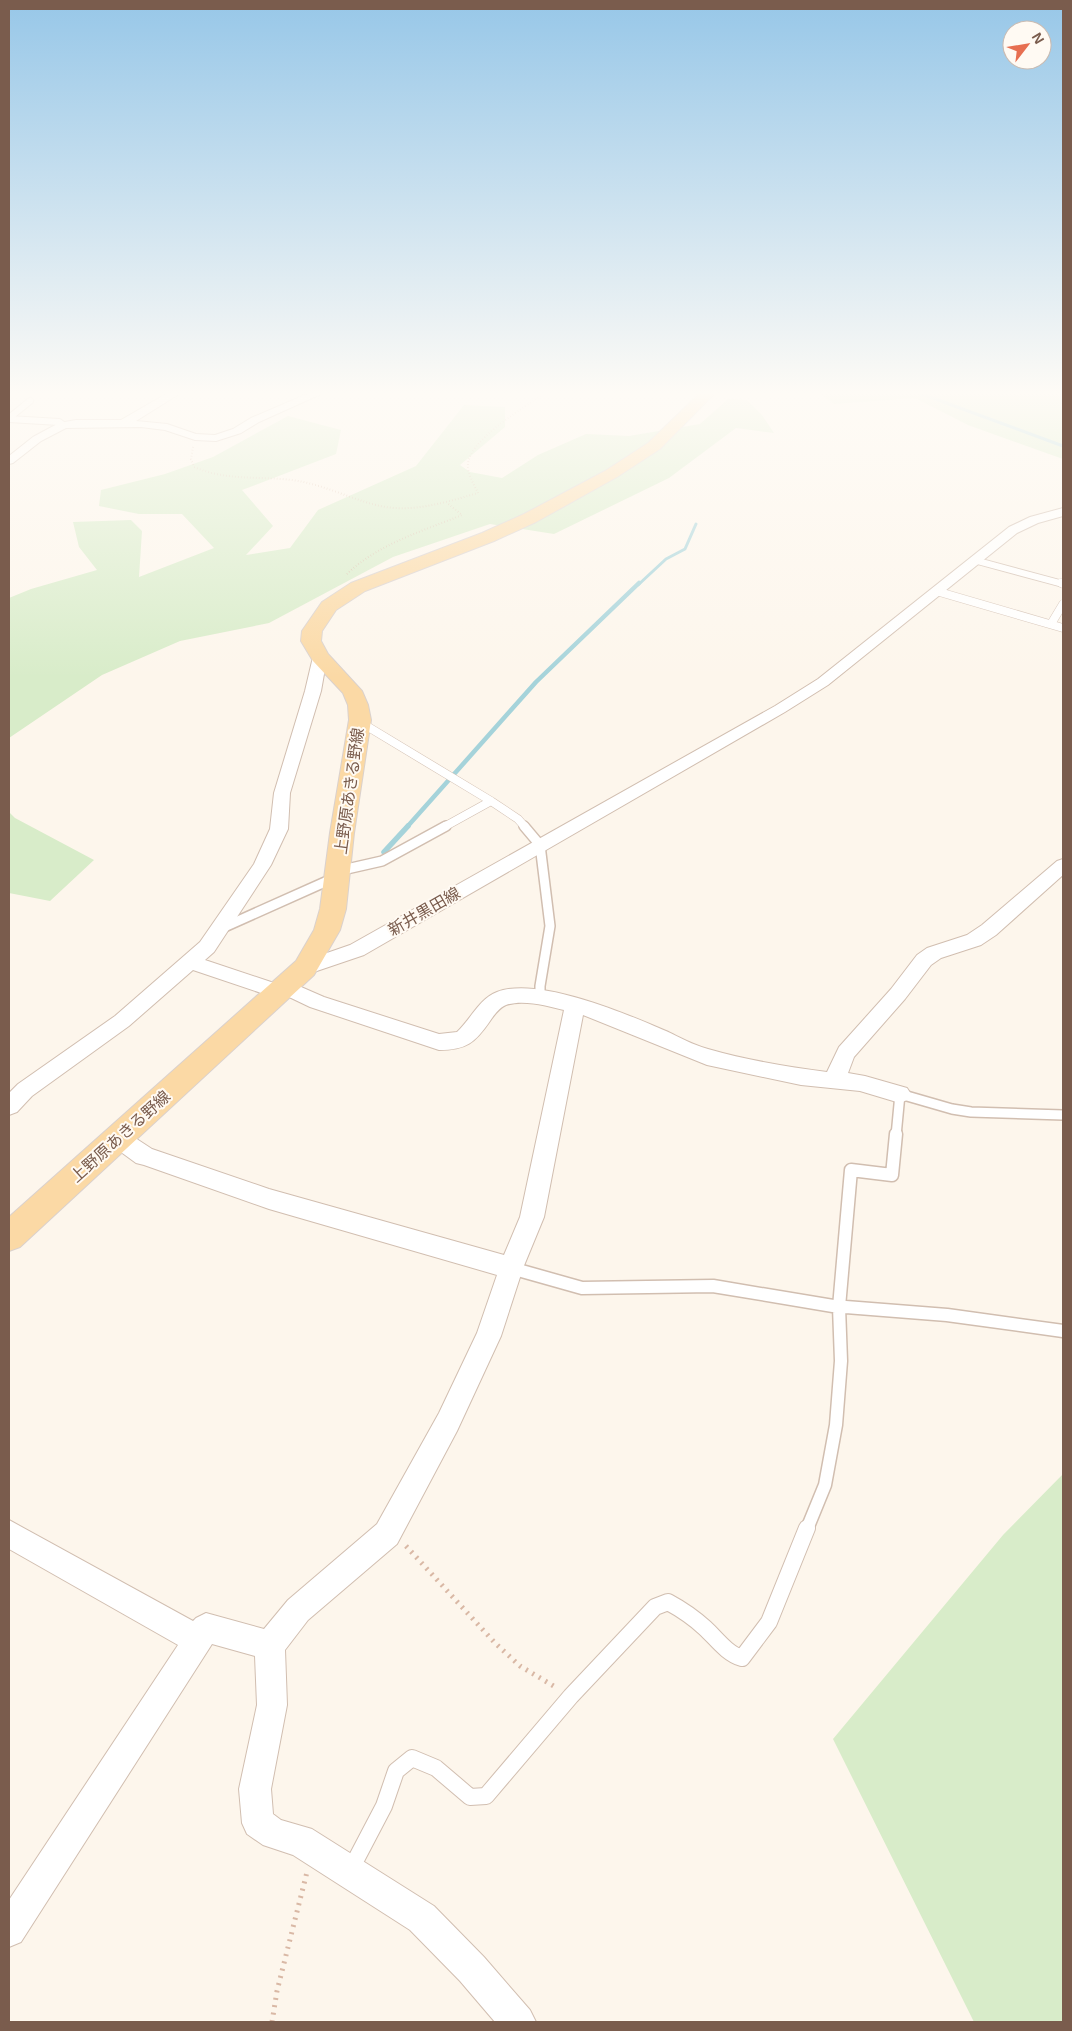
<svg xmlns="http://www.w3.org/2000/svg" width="1072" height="2031" font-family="Helvetica,'Noto Sans JP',sans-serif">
	<rect width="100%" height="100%" fill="#fdf6ec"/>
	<!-- green -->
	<path fill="#d8ecc9" d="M821,394H1063V459L968,425L915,398L834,404Z
		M728,399L747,400L762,415L774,433L736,428L669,478L554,534L490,524L393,557L269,623L180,641L102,675L9,738V598L31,589L97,570L79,547L73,522L131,520L142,531L139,577L214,548L182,514H139L99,506L101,490L165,474L213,457L288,416L341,430L336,454L242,490L273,526L246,555L290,548L318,510L416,466L464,405L505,407V427L460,465L470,472L502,478L538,455L586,434L629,436L700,424Z
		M9,812L15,818L94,860L50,901L9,893Z
		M1063,1474V2022H974L833,1739L1003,1535Z"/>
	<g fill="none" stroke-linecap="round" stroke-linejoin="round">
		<!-- stream-far2 -->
		<path stroke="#a5d3da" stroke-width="3" d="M922,394L1063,446
			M638,585L666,559L685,549L696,524"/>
		<!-- stream-far1 -->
		<path stroke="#a5d3da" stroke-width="4.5" d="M407,827L536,682L639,583"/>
		<!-- stream -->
		<path stroke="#a5d3da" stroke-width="5.5" d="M384,852L408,826"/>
		<!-- lane-far4 casing -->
		<g stroke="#d1beb0" stroke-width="8">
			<path id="lane-far4" d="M9,418L30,401
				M9,419L59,422L63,425
				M974,560L1063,584"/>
		</g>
		<!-- lane-far3 casing -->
		<g stroke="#d1beb0" stroke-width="9">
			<path id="lane-far3" d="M1061,583L1063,584
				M936,591L1063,628
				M1051,624L1063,604
				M360,722L491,801L518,819L525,827
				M444,827L491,801"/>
		</g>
		<!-- lane-far2 casing -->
		<g stroke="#d1beb0" stroke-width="12">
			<path id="lane-far2" d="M524,826L540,845L550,926L540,986V998
				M338,871L382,861L446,826
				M220,929L334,878
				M896,1136L900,1094L952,1109L971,1112L1063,1115"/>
		</g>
		<!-- lane-far1 casing -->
		<g stroke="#d1beb0" stroke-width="15">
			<path id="lane-far1" d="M511,1268L582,1288L713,1286L833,1306L947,1315L1063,1331
				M807,1529L825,1485L836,1425L841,1361L839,1307L851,1170L892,1175L896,1134"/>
		</g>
		<!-- lane casing -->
		<g stroke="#d1beb0" stroke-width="18">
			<path id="lane" d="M351,1869L384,1806L396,1771L412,1758L436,1768L470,1797L486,1796L571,1696L655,1607L668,1602C681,1609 693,1617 705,1628C716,1638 727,1654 742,1658L769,1622L807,1528"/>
		</g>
		<!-- street casing -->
		<g stroke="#d1beb0" stroke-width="2">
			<path id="street" d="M166,394H179L136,421L167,424L196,434L215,435L233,429L251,418L307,394H321L259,422L241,433L216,441L195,440L165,430L141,427L66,428L41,441L13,463L9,464V456L33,437L59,423L76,420H121Z
				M1063,508V516L1038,523L1017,533L828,685L785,712L364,955L305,975L298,973L295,968L298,963L350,945L775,706L818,679L1009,527L1030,517Z
				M320,653L325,654L327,657L321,691L290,793L288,829L271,865L214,952L205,960L277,984L285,980L324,997L439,1034L457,1032C471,1019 479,999 497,992C538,976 627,1014 666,1031C679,1037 693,1045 708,1049C746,1060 788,1067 827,1072L839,1047L891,989L917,955L927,948L967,935L982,925L1057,861L1063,859V875L996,935L981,945L941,958L931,965L905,999L854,1057L848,1073L865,1076L907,1088L911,1094L907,1100L900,1103L860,1091L801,1085L707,1065L583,1015L544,1217L523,1268L501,1336L457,1431L397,1544L308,1620L285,1650L287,1705L271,1789L273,1814L281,1820L312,1829L434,1906L484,1957L530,2010L536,2022H495L460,1981L410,1930L293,1855L263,1845L247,1834L242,1823L239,1789L257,1705L255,1656L212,1644L21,1942L9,1947V1900L178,1645L9,1549V1520L193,1621L196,1618L206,1613L264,1629L288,1600L377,1524L439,1413L477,1333L497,1275L269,1209L144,1165L136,1163L110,1144L107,1138L110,1132L118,1129L126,1132L152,1149L269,1189L504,1255L520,1217L564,1010C548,1006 523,999 506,1005C499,1008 494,1015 490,1021C475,1043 466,1050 439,1050L310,1007L287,996L279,999L193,970L129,1026L32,1096L17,1112L9,1115V1093L18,1084L115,1016L200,942L254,864L270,829L274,793L305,691L313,657L315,654Z"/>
		</g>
		<!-- primary casing -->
		<g stroke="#dad1cd" stroke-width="2">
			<path id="primary" d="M699,394H714L660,449L617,477L536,522L494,541L365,591L336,610L322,631L321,641L328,654L362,691L368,705L371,720L354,833L346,909L340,930L314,975L20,1247L9,1251V1217L296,961L314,930L320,909L330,833L349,720L348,705L343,693L313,661L301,641L302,631L322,602L351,583L482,533L524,514L605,471L648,443Z"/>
		</g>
		<!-- path-far1 -->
		<path stroke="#d9b8a5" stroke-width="2" stroke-dasharray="0.5 2.5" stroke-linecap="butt" d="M193,447L191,459L194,467C226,481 258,476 292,480C323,484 350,499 380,506C413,513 447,502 478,493C474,484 467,474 468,464C470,439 524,408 543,394
			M347,574C378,544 423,531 462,515L447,503"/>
		<!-- path -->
		<path stroke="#d9b8a5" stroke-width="5" stroke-dasharray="2 5.5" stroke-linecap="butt" d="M406,1546L495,1643L520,1666L557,1688
			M272,2022L277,1991L307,1872"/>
		<!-- lane-far4 -->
		<use href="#lane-far4" stroke="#fff" stroke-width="6"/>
		<!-- lane-far3 -->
		<use href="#lane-far3" stroke="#fff" stroke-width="8"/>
		<!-- lane-far2 -->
		<use href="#lane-far2" stroke="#fff" stroke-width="9"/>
		<!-- lane-far1 -->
		<use href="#lane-far1" stroke="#fff" stroke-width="12"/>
		<!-- lane -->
		<use href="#lane" stroke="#fff" stroke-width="16"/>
		<!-- street -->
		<use href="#street" fill="#fff" fill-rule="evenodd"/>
		<!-- primary -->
		<use href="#primary" fill="#fbd9a5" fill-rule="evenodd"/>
	</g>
	<!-- sky -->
	<linearGradient id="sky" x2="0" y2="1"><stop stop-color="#97c7e8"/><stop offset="0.58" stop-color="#fefbf6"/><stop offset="1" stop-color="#fefbf6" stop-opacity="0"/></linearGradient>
	<rect width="1072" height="678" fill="url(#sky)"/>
	<g text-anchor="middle" stroke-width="4" stroke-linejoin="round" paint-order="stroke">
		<!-- street labels -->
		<g font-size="16" fill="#7a5c4d" stroke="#fffaf3">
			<text transform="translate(349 791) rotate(-82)" y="6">上野原あきる野線</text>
			<text transform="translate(424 911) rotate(-30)" y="6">新井黒田線</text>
			<text transform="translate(120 1136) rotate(-42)" y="6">上野原あきる野線</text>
		</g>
	</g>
	<!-- border -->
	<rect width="1072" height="2031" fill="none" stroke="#7a5c4d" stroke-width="20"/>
	<!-- north arrow -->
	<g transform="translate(1027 45) rotate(59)"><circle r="24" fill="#fffaf3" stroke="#cabbb1"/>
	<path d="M0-4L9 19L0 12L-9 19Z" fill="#e76f51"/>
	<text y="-8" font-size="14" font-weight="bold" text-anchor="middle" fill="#7a5c4d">N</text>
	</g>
</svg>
